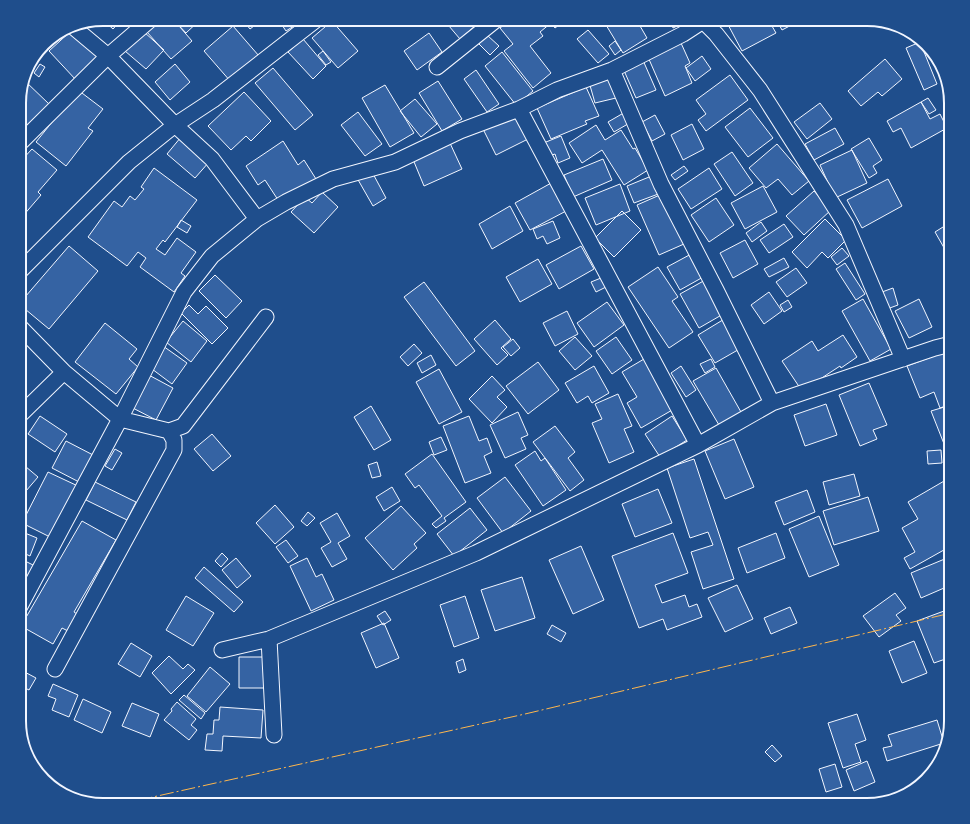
<svg xmlns="http://www.w3.org/2000/svg" width="970" height="824" font-family="'Source Sans 3',sans-serif">
	<rect width="100%" height="100%" fill="#1f4e8c"/>
	<!-- building -->
	<path fill="#3563a3" stroke="#f2f6ff" d="M102,19H122L113,29Z
		M162,19H173L192,41L171,59L147,32Z
		M173,19H201L186,33Z
		M242,19H263L250,29Z
		M278,19H302L303,20L286,31Z
		M443,19H483L460,39Z
		M512,19H567L555,28L551,23L540,32L543,36L530,46L551,73L533,88L504,51L513,44L500,28Z
		M605,19H636L647,38L623,53L603,20Z
		M670,19H692L673,28Z
		M725,19H768L776,33L742,51Z
		M776,19H803L782,30Z
		M332,21L358,51L338,68L312,38Z
		M233,26L259,56L231,82L204,51Z
		M72,30L98,58L76,80L49,51Z
		M588,30L609,54L598,63L577,39Z
		M143,31L164,50L146,69L125,51Z
		M429,33L442,52L417,70L404,51Z
		M487,35L499,46L490,55L479,44Z
		M303,39L326,66L313,79L288,52Z
		M615,41L621,50L615,55L609,46Z
		M920,42L937,84L924,90L906,48Z
		M681,43L690,63L685,66L692,83L665,96L648,57Z
		M323,51L331,62L326,65L318,55Z
		M502,52L533,91L516,105L485,66Z
		M702,56L711,69L695,81L686,68Z
		M642,58L656,90L636,98L622,66Z
		M885,59L902,79L882,96L878,92L861,106L848,91Z
		M40,64L45,67L39,77L34,73Z
		M175,64L190,82L170,100L155,82Z
		M273,68L313,115L295,130L255,83Z
		M476,70L499,104L487,112L464,79Z
		M730,75L748,100L706,131L698,120L706,114L696,100Z
		M611,76L616,98L595,103L589,82Z
		M24,80L49,104L28,127L19,118V97Z
		M438,81L462,119L442,131L419,93Z
		M385,85L414,133L390,147L362,98Z
		M586,87L599,116L585,121L587,124L551,139L537,108Z
		M78,90L103,109L88,128L93,131L66,166L36,142Z
		M244,92L271,121L251,141L246,136L231,150L208,126Z
		M928,98L936,110L929,114L921,102Z
		M415,99L437,124L421,137L400,111Z
		M921,102L930,119L940,114L947,128L911,148L901,128L893,132L887,121Z
		M820,103L832,119L807,139L794,122Z
		M750,108L773,138L748,157L725,127Z
		M627,111L633,121L614,132L608,122Z
		M358,112L382,144L365,156L341,125Z
		M517,112L530,138L496,155L483,129Z
		M655,115L665,134L652,141L642,122Z
		M692,124L704,149L683,160L671,135Z
		M596,125L605,140L621,130L633,149L635,148L648,170L624,185L602,150L582,163L569,143Z
		M835,128L844,144L814,160L805,144Z
		M561,136L570,158L558,163L555,154L546,157L541,144Z
		M181,137L209,162L195,178L167,154Z
		M869,138L882,160L873,166L877,173L869,178L851,149Z
		M283,141L298,165L304,160L316,179L280,203L265,180L258,185L246,166Z
		M449,141L462,169L424,186L412,157Z
		M777,144L809,181L792,195L778,179L766,188L749,168Z
		M32,149L57,170L38,192L41,195L22,217L19,214V163Z
		M852,150L867,183L835,198L820,165Z
		M732,152L753,183L735,196L714,164Z
		M603,159L612,180L573,197L564,175Z
		M684,166L688,171L675,180L671,175Z
		M154,168L197,200L165,242L163,240L156,249L165,255L177,238L196,252L181,273L185,276L174,292L140,267L146,258L138,252L127,266L88,237L114,201L122,207L130,196L135,200L144,189L141,187Z
		M709,168L722,189L691,209L678,189Z
		M371,170L386,198L373,206L357,178Z
		M654,175L661,193L634,203L627,186Z
		M888,179L902,206L862,228L847,200Z
		M553,182L568,210L530,230L515,203Z
		M620,184L630,211L596,225L585,198Z
		M763,186L777,212L745,229L731,203Z
		M814,191L831,210L804,235L786,216Z
		M322,192L338,207L314,233L291,212L305,197L312,203Z
		M662,194L684,244L659,255L637,205Z
		M716,198L734,225L709,242L691,215Z
		M510,206L523,231L492,249L479,224Z
		M622,211L641,230L614,257L595,238Z
		M825,219L846,240L828,258L822,252L807,268L792,252Z
		M181,220L191,226L187,233L177,227Z
		M553,221L560,238L547,244L543,236L537,239L533,229Z
		M761,222L767,231L752,242L746,233Z
		M951,222V260L935,232Z
		M784,224L793,237L769,253L760,240Z
		M745,240L758,264L733,278L720,253Z
		M69,246L98,271L49,329L19,304Z
		M581,246L594,269L559,289L546,265Z
		M842,248L849,256L837,265L831,257Z
		M693,253L705,276L680,290L667,267Z
		M784,258L789,267L769,277L764,269Z
		M538,259L552,284L520,302L506,277Z
		M845,263L865,294L856,300L836,269Z
		M658,267L678,297L672,301L693,332L669,348L628,287Z
		M796,268L807,283L787,297L776,282Z
		M215,275L242,301L226,318L199,291Z
		M601,278L606,287L596,292L591,282Z
		M707,279L725,313L699,328L680,294Z
		M424,282L475,351L456,366L404,297Z
		M893,288L898,305L887,309L882,292Z
		M769,292L782,311L764,324L751,305Z
		M863,299L891,349L870,361L842,311Z
		M919,299L932,327L909,338L895,311Z
		M788,300L792,307L784,312L780,305Z
		M607,302L624,325L594,347L577,323Z
		M189,305L198,314L206,306L228,328L212,344L181,313Z
		M567,311L578,334L555,346L543,323Z
		M726,318L743,347L715,363L698,335Z
		M495,320L511,339L501,348L508,355L497,365L474,339Z
		M183,321L207,341L191,362L166,342Z
		M105,323L137,349L129,359L138,367L116,394L75,362Z
		M19,328L30,338L19,350Z
		M843,335L857,357L841,368L840,366L802,391L782,361L812,341L818,351Z
		M575,337L592,356L575,370L559,351Z
		M616,337L632,360L612,374L596,351Z
		M513,339L520,348L511,356L503,347Z
		M414,344L422,353L408,366L400,357Z
		M163,346L187,363L172,384L148,366Z
		M945,352L951,368V404L940,408L934,392L920,398L907,366Z
		M431,355L436,365L422,373L417,363Z
		M644,359L674,409L641,428L627,403L637,397L622,372Z
		M711,359L715,367L705,373L700,364Z
		M538,362L559,390L528,414L506,386Z
		M594,366L609,393L592,403L588,396L577,403L565,383Z
		M681,366L696,390L686,397L671,373Z
		M716,368L741,412L719,425L693,381Z
		M439,369L462,412L439,424L416,382Z
		M145,373L173,388L156,420L129,406Z
		M492,376L505,390L497,397L507,407L492,423L469,399Z
		M869,383L887,425L873,430L877,439L860,446L839,395Z
		M618,394L632,426L624,429L634,452L609,463L592,423L602,419L595,404Z
		M826,404L837,435L805,446L794,415Z
		M951,405V453L948,454L931,411Z
		M371,406L391,440L374,450L354,417Z
		M518,412L528,435L521,438L526,449L505,458L490,425Z
		M40,416L67,434L55,452L28,434Z
		M469,416L479,441L487,438L492,452L484,456L491,473L465,483L443,426Z
		M672,416L687,440L660,457L645,434Z
		M555,426L575,452L568,458L584,480L570,491L533,442Z
		M212,434L231,456L213,471L194,449Z
		M441,437L447,450L434,455L429,442Z
		M734,439L754,487L725,499L705,451Z
		M66,441L95,456L81,483L52,468Z
		M115,449L122,453L112,470L105,466Z
		M941,450L942,463L928,464L927,451Z
		M535,451L541,461L545,458L566,490L543,506L515,465Z
		M432,454L466,502L444,518L446,521L436,528L432,524L442,516L419,485L415,488L405,474Z
		M694,459L734,579L703,589L691,552L713,545L708,532L690,538L667,468Z
		M19,461L38,477L20,498L19,497Z
		M377,462L381,476L372,478L368,465Z
		M48,472L80,487L54,539L22,523Z
		M854,474L860,496L829,505L823,482Z
		M505,477L531,511L503,533L477,498Z
		M951,477V514H950L951,516V546L910,569L904,558L915,552L902,528L918,519L908,502Z
		M95,482L136,502L127,520L86,500Z
		M392,487L400,501L384,511L376,497Z
		M658,489L672,523L635,537L622,504Z
		M807,490L815,512L784,525L775,502Z
		M868,497L879,531L834,545L823,511Z
		M275,505L294,527L275,544L256,523Z
		M401,506L426,533L414,544L417,548L393,570L365,538Z
		M470,508L487,530L454,556L437,534Z
		M308,512L315,518L307,526L301,521Z
		M337,513L350,536L338,543L347,559L332,567L321,548L331,542L320,523Z
		M819,516L839,565L809,577L789,529Z
		M82,521L116,540L74,612L77,614L68,631L62,628L53,644L21,626Z
		M20,531L37,538L30,556L19,551Z
		M673,533L688,573L655,585L662,603L685,595L689,607L697,604L702,617L667,630L663,619L639,628L612,556Z
		M776,533L785,558L747,573L738,548Z
		M286,540L298,556L288,563L276,547Z
		M581,546L604,600L573,614L549,560Z
		M222,553L228,559L221,567L215,561Z
		M19,558L35,566L19,596Z
		M236,558L251,576L237,588L222,570Z
		M307,558L316,577L322,574L334,600L311,611L290,566Z
		M947,558L951,568V585L921,598L911,573Z
		M204,567L243,602L234,612L195,578Z
		M522,577L535,618L495,631L481,590Z
		M737,585L753,619L725,632L708,598Z
		M895,593L906,608L896,615L901,621L879,637L863,616Z
		M186,596L214,613L193,646L166,630Z
		M465,596L479,638L454,647L440,605Z
		M790,607L797,623L771,634L764,618Z
		M385,611L391,620L383,625L377,616Z
		M944,611L951,629V657L934,663L917,621Z
		M384,623L399,658L376,668L361,633Z
		M552,625L566,633L561,642L547,634Z
		M914,641L927,673L902,683L889,651Z
		M131,643L152,656L140,677L118,664Z
		M169,656L183,669L188,664L195,670L171,694L152,673Z
		M239,657H266V688H239Z
		M463,659L466,670L459,673L456,662Z
		M210,667L230,684L206,712L187,696Z
		M19,669L36,678L29,690L19,685Z
		M53,684L78,695L69,717L52,710L56,699L48,696Z
		M184,695L205,713L201,719L179,700Z
		M83,699L111,712L102,733L74,720Z
		M177,702L196,719L191,725L197,730L189,740L164,720L172,711L171,709Z
		M132,703L159,714L150,737L122,726Z
		M220,707L263,710L261,738L223,736L222,751L205,750L207,734H213L214,720H219Z
		M857,714L866,740L855,744L861,762L843,768L828,723Z
		M937,720L944,743L887,761L883,748L892,746L888,735Z
		M772,745L782,756L775,762L765,752Z
		M867,761L875,782L854,791L846,770Z
		M835,764L842,787L826,792L819,769Z"/>
	<g fill="none" stroke-linecap="round" stroke-linejoin="round">
		<!-- street casing -->
		<g stroke="#f2f6ff" stroke-width="17">
			<path id="street" d="M707,19L703,21L716,34L760,90L846,225L903,359
				M71,25L108,56L175,125L212,159L257,219
				M437,67L497,19
				M612,70L661,184L716,290L772,403
				M19,144L108,56L151,19
				M19,272L129,162L175,125L213,100L317,19
				M266,317L183,426L169,431L120,419L184,292L212,256L257,219L286,202L333,179L395,162L460,131L519,109
				M19,416L64,372
				M698,445L519,109L557,90L612,70L683,34L703,21L702,19
				M19,608L120,419L64,372L19,326
				M269,639L274,735
				M222,650L269,639L476,553L698,445L772,403L935,348L951,344
				M55,669L174,450V440L169,431"/>
		</g>
		<!-- street -->
		<use href="#street" stroke="#1f4e8c" stroke-width="15"/>
		<!-- power -->
		<path stroke="#ffb74d" stroke-width="1" stroke-dasharray="14 3 2 3" stroke-linecap="butt" d="M117,805L525,714L951,613"/>
	</g>
	<!-- crop -->
	<path d="M0 0H970V824H0ZM103 26H867A77 77 0 0 1 944 103V721A77 77 0 0 1 867 798H103A77 77 0 0 1 26 721V103A77 77 0 0 1 103 26Z" fill="#1f4e8c" fill-rule="evenodd"/>
	<path fill="none" stroke="#f2f6ff" stroke-width="2" d="M103 26H867A77 77 0 0 1 944 103V721A77 77 0 0 1 867 798H103A77 77 0 0 1 26 721V103A77 77 0 0 1 103 26Z"/>
</svg>
